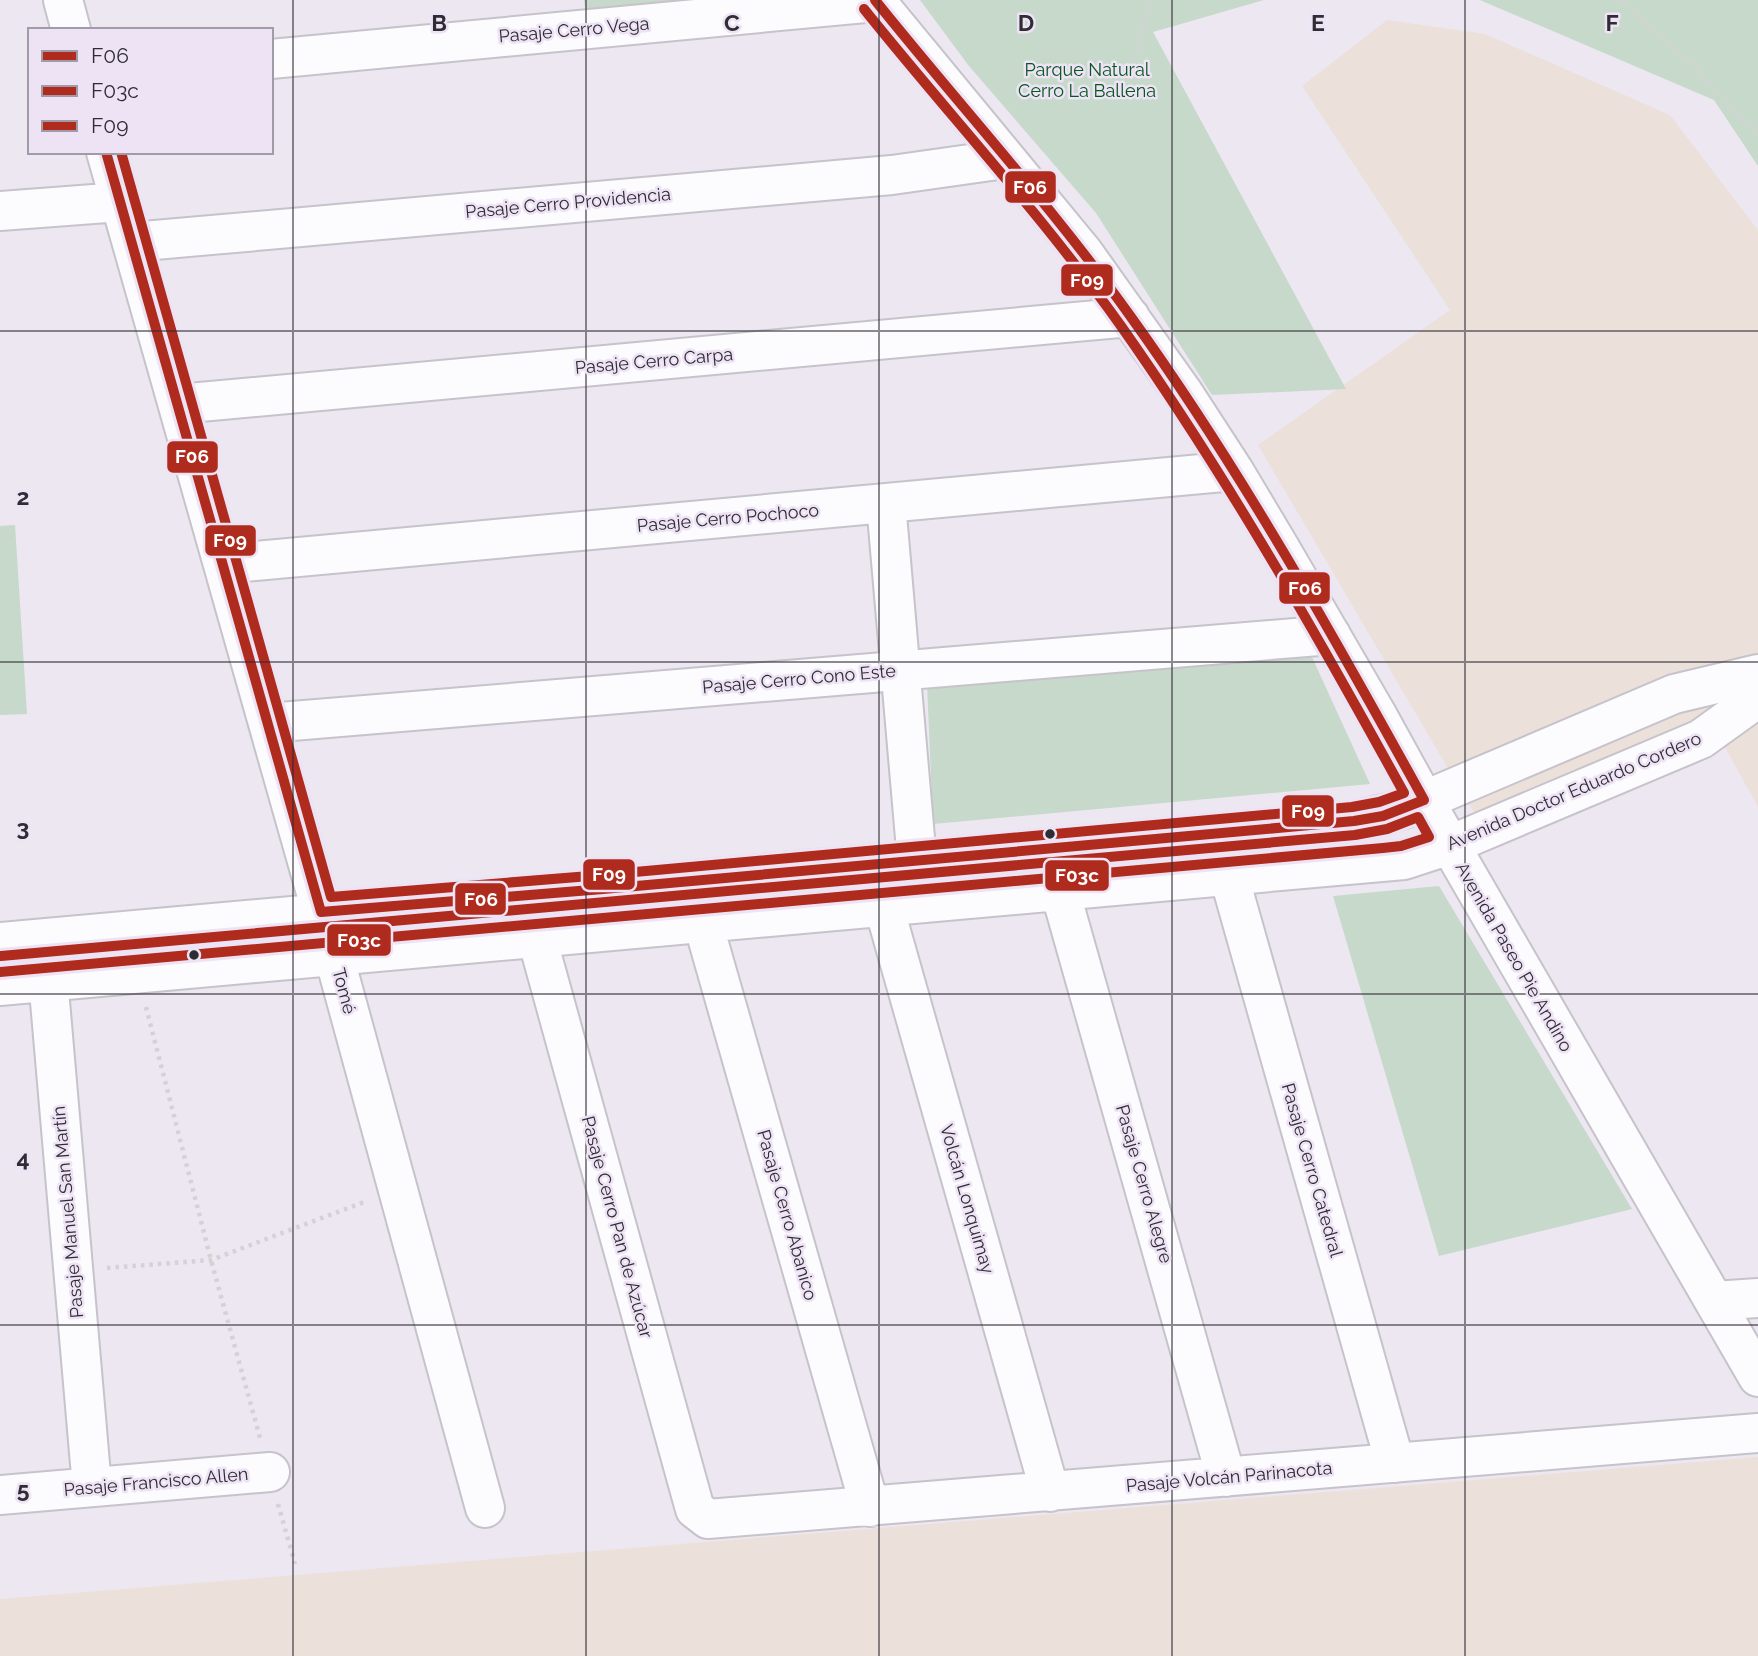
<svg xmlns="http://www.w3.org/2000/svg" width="1758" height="1656" font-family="Raleway,sans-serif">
	<rect width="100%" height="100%" fill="#ece7f1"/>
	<!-- industrial -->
	<path fill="#ece0db" d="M1387,20L1485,34L1670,115L1758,230V807L1722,742L1490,840L1258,445L1450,310L1302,86Z
		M1758,1457V1656H0V1599Z"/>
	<!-- green -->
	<path fill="#c6d9ca" d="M584,0H768L586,13Z
		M920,0H1264L1153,32L1346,389L1212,395L1096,213L969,66Z
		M1480,0H1758V166L1714,100Z
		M15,525L27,714L0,715V526Z
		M1311,655L1370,784L933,824L927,683Z
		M1439,886L1632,1209L1439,1256L1333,896Z"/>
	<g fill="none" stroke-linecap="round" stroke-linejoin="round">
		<!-- minor casing -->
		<g stroke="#c6c3ca" stroke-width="42">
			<path id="minor" d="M63,0L71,30
				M875,0L1083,252L1184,394L1234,471L1280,548L1376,713L1424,800L1758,1377
				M271,59L876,2
				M106,152L334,956L485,1508
				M0,211L120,202
				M132,242L892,175L1005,159
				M178,404L1130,317
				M886,503L917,861
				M223,564L1234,471
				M268,723L1331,635
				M1229,876L1395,1463
				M1060,891L1226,1477
				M884,907L1050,1492
				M703,923L870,1507
				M537,938L693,1502L695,1509L708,1519L1758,1433
				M0,942L1354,821L1404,809L1674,694L1758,674
				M46,955L92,1487
				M0,986L1404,860L1450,845L1701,739L1758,698
				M1714,1301L1758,1298
				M0,1495L270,1472"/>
		</g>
		<!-- path -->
		<path stroke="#d3d2d5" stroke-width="4.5" stroke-dasharray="3.5 5" stroke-linecap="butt" d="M1619,0L1698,69L1727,106L1758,130
			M1129,96L1142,25L1150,0
			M146,1007L211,1260L260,1438
			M107,1268L211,1260L364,1202
			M278,1504L295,1564"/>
		<!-- minor -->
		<use href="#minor" stroke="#fcfbfd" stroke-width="38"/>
		<!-- bus-1 casing -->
		<g stroke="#ede3f5" stroke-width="16">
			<path id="bus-1" d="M875,0C960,106 1052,206 1131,317C1241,470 1333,635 1424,800
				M106,152L321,912L603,889L1354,821L1383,816L1424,800"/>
		</g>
		<!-- bus-2 casing -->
		<g stroke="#ede3f5" stroke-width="16">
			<path id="bus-2" d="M0,972L1383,848L1401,846L1429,837L1418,817L1387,829L1355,835L1,956"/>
		</g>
		<!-- bus-3 casing -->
		<g stroke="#ede3f5" stroke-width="16">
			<path id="bus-3" d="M121,152L331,897L602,875L1352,807L1379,802L1404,793C1316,633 1226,475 1121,326C1042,215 949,115 864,9"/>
		</g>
		<!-- bus-1 -->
		<use href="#bus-1" stroke="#af2b1e" stroke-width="10"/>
		<!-- bus-2 -->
		<use href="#bus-2" stroke="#af2b1e" stroke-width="10"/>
		<!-- bus-3 -->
		<use href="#bus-3" stroke="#af2b1e" stroke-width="10"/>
	</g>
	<!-- grid -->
	<path fill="none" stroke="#302c33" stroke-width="2" stroke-opacity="0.55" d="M293,0V1656M586,0V1656M879,0V1656M1172,0V1656M1465,0V1656M0,331H1758M0,662H1758M0,994H1758M0,1325H1758"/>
	<!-- markers -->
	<g fill="#302c33" stroke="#ede3f5" stroke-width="2.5">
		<circle cx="1050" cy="834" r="6"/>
		<circle cx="194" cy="955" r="6"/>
	</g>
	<g text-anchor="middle" stroke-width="5" stroke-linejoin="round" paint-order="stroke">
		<!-- street labels -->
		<g font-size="18" fill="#302c33" stroke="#ede3f5">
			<text transform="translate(574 30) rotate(-5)" y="6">Pasaje Cerro Vega</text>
			<text transform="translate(568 203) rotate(-5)" y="6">Pasaje Cerro Providencia</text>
			<text transform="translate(654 361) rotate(-5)" y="6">Pasaje Cerro Carpa</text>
			<text transform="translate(728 518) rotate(-5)" y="6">Pasaje Cerro Pochoco</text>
			<text transform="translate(799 679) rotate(-5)" y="6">Pasaje Cerro Cono Este</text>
			<text transform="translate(1574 791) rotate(-23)" y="6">Avenida Doctor Eduardo Cordero</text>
			<text transform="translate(1514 957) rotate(60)" y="6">Avenida Paseo Pie Andino</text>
			<text transform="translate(344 991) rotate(75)" y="6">Tomé</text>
			<text transform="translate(1312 1170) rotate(74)" y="6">Pasaje Cerro Catedral</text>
			<text transform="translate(1144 1184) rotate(74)" y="6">Pasaje Cerro Alegre</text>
			<text transform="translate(967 1199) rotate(74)" y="6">Volcán Lonquimay</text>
			<text transform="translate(68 1212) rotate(-95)" y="6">Pasaje Manuel San Martín</text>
			<text transform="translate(787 1215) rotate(74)" y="6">Pasaje Cerro Abanico</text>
			<text transform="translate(617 1227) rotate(75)" y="6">Pasaje Cerro Pan de Azúcar</text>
			<text transform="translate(1229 1477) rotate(-5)" y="6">Pasaje Volcán Parinacota</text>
			<text transform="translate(156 1482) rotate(-5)" y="6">Pasaje Francisco Allen</text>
		</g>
		<!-- park labels -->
		<g font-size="18" fill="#06561f" stroke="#ede3f5">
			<text x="1087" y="76">Parque Natural<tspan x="1087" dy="21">Cerro La Ballena</tspan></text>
		</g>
	</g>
	<g font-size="23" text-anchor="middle" font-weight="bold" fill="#302c33" stroke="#ede3f5" stroke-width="5" stroke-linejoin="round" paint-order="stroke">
		<text x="439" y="31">B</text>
		<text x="732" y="31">C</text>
		<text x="1026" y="31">D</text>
		<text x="1318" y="31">E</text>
		<text x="1612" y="31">F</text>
		<text x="23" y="505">2</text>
		<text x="23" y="836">3</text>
		<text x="23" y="1167">4</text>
		<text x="23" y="1498">5</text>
	</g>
	<g stroke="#ede3f5" stroke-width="2.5">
		<rect x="1004" y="170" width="53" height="34" rx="7" fill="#af2b1e"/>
		<rect x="1060" y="263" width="54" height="34" rx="7" fill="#af2b1e"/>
		<rect x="166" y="440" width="53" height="34" rx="7" fill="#af2b1e"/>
		<rect x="204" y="524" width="53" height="33" rx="7" fill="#af2b1e"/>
		<rect x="1278" y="571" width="53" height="34" rx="7" fill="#af2b1e"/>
		<rect x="1281" y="794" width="54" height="34" rx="7" fill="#af2b1e"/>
		<rect x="582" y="858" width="54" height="33" rx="7" fill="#af2b1e"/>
		<rect x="1044" y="859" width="66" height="33" rx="7" fill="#af2b1e"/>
		<rect x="454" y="882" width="53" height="34" rx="7" fill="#af2b1e"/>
		<rect x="326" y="923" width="66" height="34" rx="7" fill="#af2b1e"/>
	</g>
	<g font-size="19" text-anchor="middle" font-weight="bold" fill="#fff">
		<text x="1030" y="194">F06</text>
		<text x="1087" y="287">F09</text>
		<text x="192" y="463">F06</text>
		<text x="230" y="547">F09</text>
		<text x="1305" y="595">F06</text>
		<text x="1308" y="818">F09</text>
		<text x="609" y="881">F09</text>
		<text x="1077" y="882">F03c</text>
		<text x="481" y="906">F06</text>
		<text x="359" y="947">F03c</text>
	</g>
	<!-- legend -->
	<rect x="28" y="28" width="245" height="126" fill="#ede3f5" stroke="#a19aa7" stroke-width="2"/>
	<rect x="42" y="51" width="35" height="10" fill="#af2b1e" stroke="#a19aa7" stroke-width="2"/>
	<text x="91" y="63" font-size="21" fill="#302c33">F06</text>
	<rect x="42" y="86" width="35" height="10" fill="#af2b1e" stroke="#a19aa7" stroke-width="2"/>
	<text x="91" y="98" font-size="21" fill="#302c33">F03c</text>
	<rect x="42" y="121" width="35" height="10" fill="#af2b1e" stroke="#a19aa7" stroke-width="2"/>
	<text x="91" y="133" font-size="21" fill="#302c33">F09</text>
</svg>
